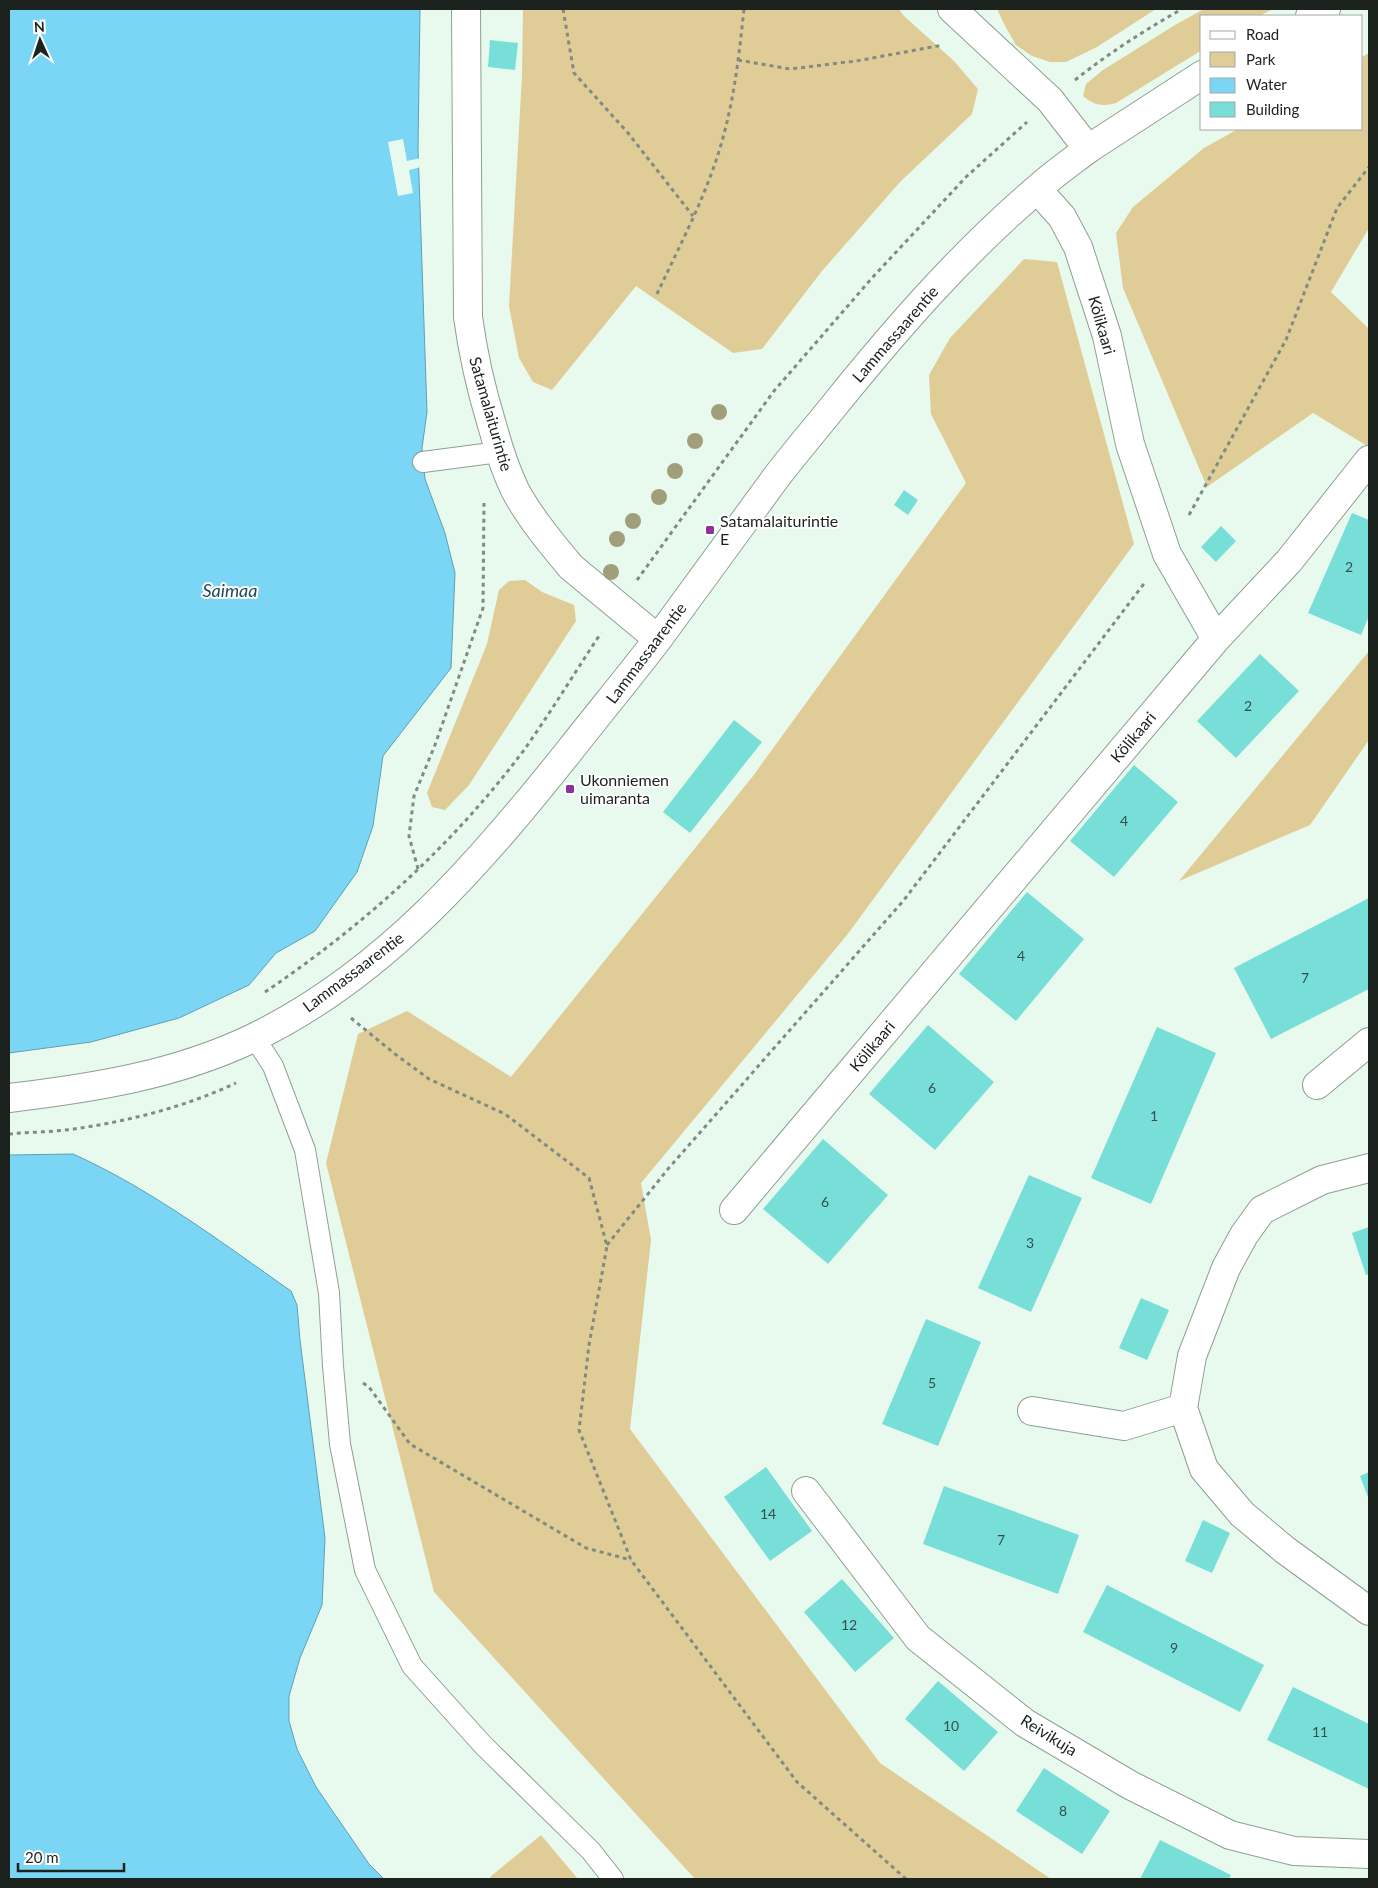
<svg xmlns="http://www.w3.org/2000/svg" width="1378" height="1888" font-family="Lato,sans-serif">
	<rect width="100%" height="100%" fill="#e7faed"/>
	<!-- green -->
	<path fill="#e0cc96" d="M523,9H899L904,16L954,61L978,89L972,114L900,182L822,271L762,349L733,353L636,286L552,390L533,382L519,358L509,306L522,76Z
		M997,9H1156L1097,47L1066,62H1050L1032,56L1016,45L1005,26Z
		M1204,9H1273L1259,16H1202V50L1116,103C1102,107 1094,105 1083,96L1086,84L1103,70L1175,25Z
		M1369,53V228L1331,292L1369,329V447L1313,413L1207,487L1123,288L1116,233L1133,207L1204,148L1238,129H1362V57Z
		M1024,259L1057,262L1134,544L847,935L641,1183L651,1240L630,1429L880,1763L1051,1879H695L434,1592L326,1163L358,1034L407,1011L511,1077L753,776L966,483L931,414L929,375L950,338Z
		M525,580L542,592L574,605L576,621L469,785L445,810L432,807L427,793L487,644L499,590L509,581Z
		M1369,651V740L1310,825L1179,881Z
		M541,1835L578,1879H491L490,1877Z"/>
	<!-- water -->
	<path fill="#7bd6f6" stroke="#5ea0b5" d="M9,9H420L418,148L427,412L422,448L425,479L445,533L455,573L451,668L383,756L373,826L357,872L315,931L276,953L249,985L179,1018L91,1042L9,1053Z
		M73,1154C151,1189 221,1242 291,1291L297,1305L300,1340L325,1538L322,1605L300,1658L289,1696V1721L297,1749L316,1787L369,1864L384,1879H9V1155Z"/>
	<!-- pier -->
	<path fill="#e7faed" d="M403,139L407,161L421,158V167L409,170L413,193L398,196L388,142Z"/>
	<!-- building -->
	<path fill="#77dfd8" d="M490,40L518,43L515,70L488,67Z
		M904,490L918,500L908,515L894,505Z
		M1352,513L1369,520V616L1361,635L1308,613Z
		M1221,526L1236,541L1216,562L1201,547Z
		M1260,654L1299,691L1236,758L1197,721Z
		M734,720L762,742L690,833L663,812Z
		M1134,765L1178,802L1114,877L1070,841Z
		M1027,892L1084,939L1016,1021L959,974Z
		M1369,898V989L1271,1039L1234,968Z
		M928,1025L994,1082L935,1150L869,1094Z
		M1157,1027L1216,1053L1151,1204L1091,1178Z
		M823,1139L888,1195L828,1264L763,1209Z
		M1029,1175L1082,1198L1031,1312L978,1288Z
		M1369,1227V1274L1366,1275L1352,1233Z
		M1141,1298L1169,1310L1147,1360L1119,1348Z
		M926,1319L981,1342L938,1446L882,1424Z
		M766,1467L812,1531L770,1561L724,1497Z
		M1369,1472V1500L1360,1476Z
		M944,1486L1079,1535L1058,1594L923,1544Z
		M1203,1520L1230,1533L1212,1573L1185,1561Z
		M842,1579L894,1638L855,1672L804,1612Z
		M1107,1585L1264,1665L1240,1712L1083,1632Z
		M938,1681L998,1732L964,1771L905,1719Z
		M1293,1687L1369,1724V1789L1267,1740Z
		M1044,1768L1110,1811L1082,1854L1016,1811Z
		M1160,1840L1231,1875L1229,1879H1140Z"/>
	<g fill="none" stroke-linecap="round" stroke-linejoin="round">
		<!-- lane casing -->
		<g stroke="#8e9f94" stroke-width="22">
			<path id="lane" d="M423,462L499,452
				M254,1037L273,1066L305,1150L329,1293L333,1366L340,1444L365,1570L412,1666L483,1745L591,1851L613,1879"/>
		</g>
		<!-- street casing -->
		<g stroke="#8e9f94" stroke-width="30">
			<path id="street" d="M466,9L468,317C473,354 481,389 492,425C498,447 505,469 515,490C530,518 551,543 571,567L658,639
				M1216,639L1289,561L1369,460
				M1317,1085L1369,1042
				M9,1098C93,1088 176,1075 253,1038C384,975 481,862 570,750C599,713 629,677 658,639C696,587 734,535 772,483C791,457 813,432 833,407C895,330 960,255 1036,190C1052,175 1071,162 1088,149L1050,100L952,9
				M734,1210L1216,639L1167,554L1130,444L1107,336L1078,247L1062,217L1037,189
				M1183,1408L1204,1469L1242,1514L1285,1550L1369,1611
				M1032,1411L1124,1426L1183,1408L1192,1356L1226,1268L1244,1235L1262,1210L1322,1180L1369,1168
				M806,1491L918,1638L1025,1723L1130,1785L1230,1835L1294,1851L1369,1854"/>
		</g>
		<!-- secondary casing -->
		<g stroke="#8e9f94" stroke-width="30">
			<path id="secondary" d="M1310,16L1326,9
				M1088,149L1202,75"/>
		</g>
		<!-- path -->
		<path stroke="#7f8b83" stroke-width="3" stroke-dasharray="4 4" stroke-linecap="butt" d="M563,9L574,73L628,133L693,216
			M738,60L790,69L856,61L943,45
			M1075,80C1109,53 1145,30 1182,9
			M657,294C679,247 705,198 720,148C734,102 739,56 744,9
			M1189,515L1286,340L1337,208L1369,167
			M637,580L774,391L872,278L966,177L1027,122
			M418,869L409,836L414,796L435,745L483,608L484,503
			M265,992C364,925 452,846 524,750C551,712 575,672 601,633
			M351,1018L395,1054L429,1079L505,1114L589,1178L607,1246L589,1345L579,1430L631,1560L797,1782L906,1879
			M9,1134C30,1132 53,1132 74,1129C129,1121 185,1107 236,1083
			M607,1245L668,1169L904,900L1146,581
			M363,1383L369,1387L410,1444L586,1548L631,1560"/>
		<!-- lane -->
		<use href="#lane" stroke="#fff" stroke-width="20"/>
		<!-- street -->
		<use href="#street" stroke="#fff" stroke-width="28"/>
		<!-- secondary -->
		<use href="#secondary" stroke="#fff" stroke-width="28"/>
	</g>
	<!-- trees -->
	<g fill="#a09f7a">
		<circle cx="719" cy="412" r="8"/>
		<circle cx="695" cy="441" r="8"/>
		<circle cx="675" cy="471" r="8"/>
		<circle cx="659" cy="497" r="8"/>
		<circle cx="633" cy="521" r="8"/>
		<circle cx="617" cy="539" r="8"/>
		<circle cx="611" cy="572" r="8"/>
	</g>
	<!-- markers -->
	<g fill="#8e319b" stroke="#fff" stroke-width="2">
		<rect x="705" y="525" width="10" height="10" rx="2.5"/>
		<rect x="565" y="784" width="10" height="10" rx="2.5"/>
	</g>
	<g text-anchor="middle" stroke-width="4" stroke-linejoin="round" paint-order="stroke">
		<!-- number labels -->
		<g font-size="14" fill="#33514c">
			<text x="1349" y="572">2</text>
			<text x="1248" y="711">2</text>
			<text x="1124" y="826">4</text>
			<text x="1021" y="961">4</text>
			<text x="1305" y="983">7</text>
			<text x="932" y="1093">6</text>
			<text x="1154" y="1121">1</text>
			<text x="825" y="1207">6</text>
			<text x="1030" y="1248">3</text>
			<text x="932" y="1388">5</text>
			<text x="768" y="1519">14</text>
			<text x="1001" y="1545">7</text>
			<text x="849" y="1630">12</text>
			<text x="1174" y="1653">9</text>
			<text x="951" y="1731">10</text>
			<text x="1320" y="1737">11</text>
			<text x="1063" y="1816">8</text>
		</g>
		<!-- street labels -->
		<g font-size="16" fill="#1c221e" stroke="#fff">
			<text transform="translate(1102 325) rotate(74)" y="6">Kölikaari</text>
			<text transform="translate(895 334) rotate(-49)" y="6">Lammassaarentie</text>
			<text transform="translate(491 414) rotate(74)" y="6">Satamalaiturintie</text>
			<text transform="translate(646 653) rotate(-53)" y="6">Lammassaarentie</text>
			<text transform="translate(1133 737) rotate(-50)" y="6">Kölikaari</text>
			<text transform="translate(353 972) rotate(-37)" y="6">Lammassaarentie</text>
			<text transform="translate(872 1046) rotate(-50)" y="6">Kölikaari</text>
			<text transform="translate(1049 1735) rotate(32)" y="6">Reivikuja</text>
		</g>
		<!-- poi labels -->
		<g font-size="16" fill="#1c221e" stroke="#fff" text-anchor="start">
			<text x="720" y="527">Satamalaiturintie<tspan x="720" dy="18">E</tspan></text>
			<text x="580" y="786">Ukonniemen<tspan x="580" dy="18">uimaranta</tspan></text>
		</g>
		<!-- water labels -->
		<g font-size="18" font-style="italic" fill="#214a57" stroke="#fff">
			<text x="230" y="597">Saimaa</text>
		</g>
	</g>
	<!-- border -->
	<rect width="1378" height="1888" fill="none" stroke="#1c221e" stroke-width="20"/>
	<!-- legend -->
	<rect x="1200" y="15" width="162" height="115" fill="#ffffff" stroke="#a4a7a5"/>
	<rect x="1210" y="31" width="25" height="8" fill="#ffffff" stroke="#a4a7a5"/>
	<text x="1246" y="40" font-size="15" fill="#1c221e">Road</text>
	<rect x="1210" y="52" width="25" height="15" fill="#e0cc96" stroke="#a4a7a5"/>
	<text x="1246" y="65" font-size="15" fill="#1c221e">Park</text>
	<rect x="1210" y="78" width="25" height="15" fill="#7bd6f6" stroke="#a4a7a5"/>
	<text x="1246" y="90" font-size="15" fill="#1c221e">Water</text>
	<rect x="1210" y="102" width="25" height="15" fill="#77dfd8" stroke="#a4a7a5"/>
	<text x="1246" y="115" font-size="15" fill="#1c221e">Building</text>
	<!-- north arrow -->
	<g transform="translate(40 40) rotate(357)" stroke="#ffffff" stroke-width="4" paint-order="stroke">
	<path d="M0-4L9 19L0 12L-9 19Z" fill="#1c221e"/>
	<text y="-8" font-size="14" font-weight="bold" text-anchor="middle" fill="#1c221e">N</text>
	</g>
	<!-- scale -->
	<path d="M18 1863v8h106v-8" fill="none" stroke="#1c221e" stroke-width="2.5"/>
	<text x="25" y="1863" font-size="15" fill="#1c221e" stroke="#ffffff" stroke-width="4" paint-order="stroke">20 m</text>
</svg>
